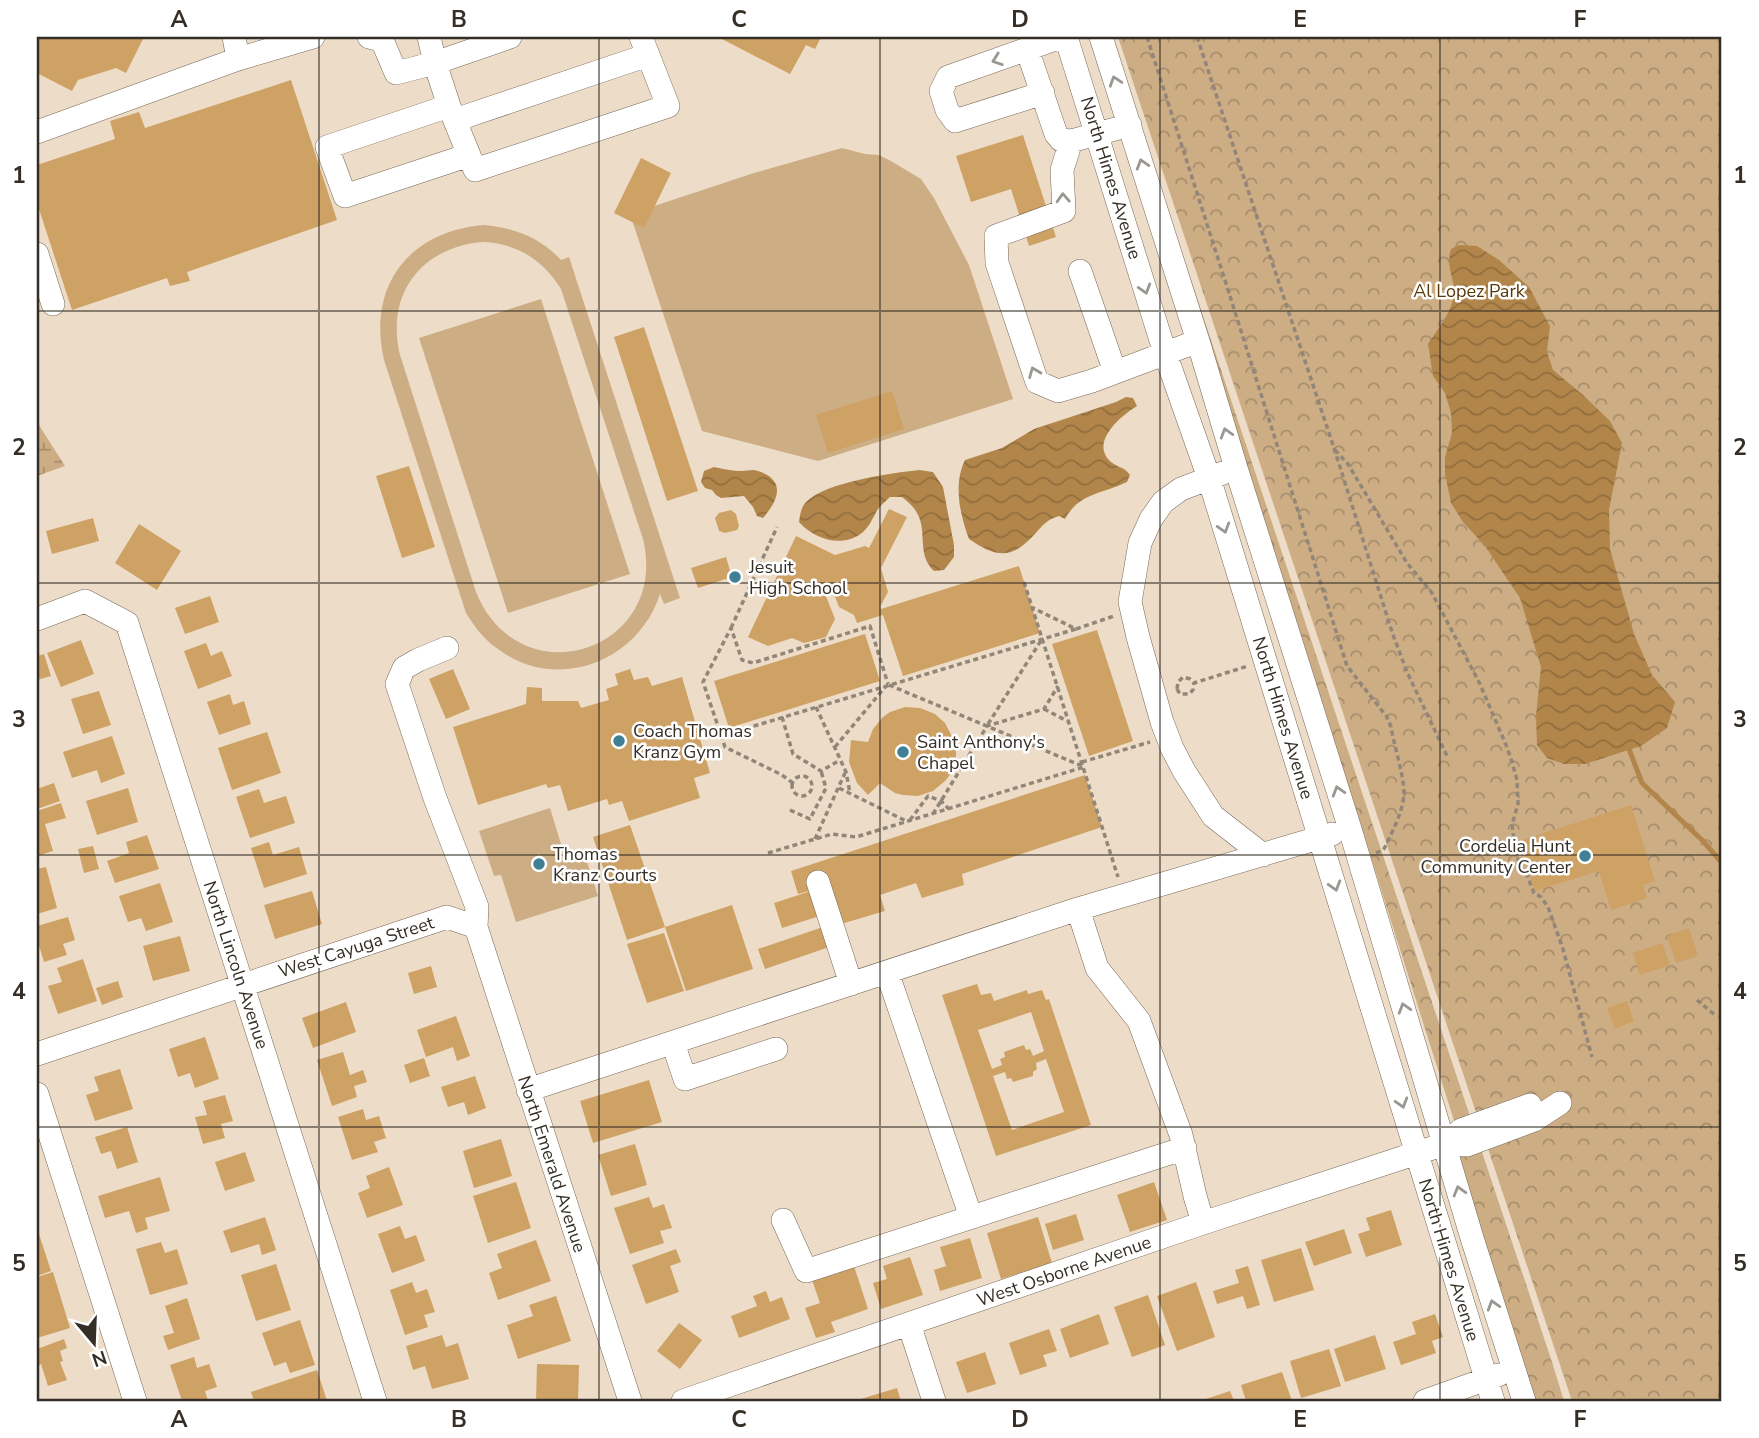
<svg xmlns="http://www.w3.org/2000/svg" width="1759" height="1438" font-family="'Nunito Sans',sans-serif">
	<defs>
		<pattern id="wetland-marsh" width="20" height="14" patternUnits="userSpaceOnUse" patternTransform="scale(1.75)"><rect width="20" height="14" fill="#cdad84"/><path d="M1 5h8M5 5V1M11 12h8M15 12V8" fill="none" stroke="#a78d6c"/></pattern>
		<pattern id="park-crowns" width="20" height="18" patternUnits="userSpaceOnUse" patternTransform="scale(1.75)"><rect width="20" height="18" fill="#cdad84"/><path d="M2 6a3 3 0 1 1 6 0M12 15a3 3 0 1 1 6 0" fill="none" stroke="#a78d6c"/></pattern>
		<pattern id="water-waves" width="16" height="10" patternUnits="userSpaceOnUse" patternTransform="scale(1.75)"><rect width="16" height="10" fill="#b2864b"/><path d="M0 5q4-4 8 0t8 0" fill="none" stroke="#926e3e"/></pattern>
	</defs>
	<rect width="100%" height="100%" fill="#edddc8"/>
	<!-- wetland -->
	<path fill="url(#wetland-marsh)" d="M37,422L65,466L37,476Z"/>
	<!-- park -->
	<path fill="url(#park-crowns)" d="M1118,37H1722V1401H1572Z
		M1153,166L1552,1362L1564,1401H1534L1450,1130L1456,1127Z"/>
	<!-- pitch -->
	<path fill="#cdad84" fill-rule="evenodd" d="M842,148L865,154L879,155L891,161L921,179L934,198L969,265L1013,399L818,461L702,431L630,214L754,173Z
		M484,225C515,228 540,237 561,260L569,257L680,598L664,604L660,594C638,662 557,693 498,649C484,640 475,627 466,613L384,360C367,286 409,231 484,225ZM484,242C518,244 543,260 561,289L643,539C670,651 520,700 476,592L400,355C385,294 422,246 484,242Z
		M541,299L630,574L508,613L419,338Z
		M550,808L564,854L583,849L598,896L516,922L501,875L494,876L479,831Z"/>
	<!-- water -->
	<path fill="url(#water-waves)" d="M1459,245L1477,246L1499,260L1529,287L1550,326L1547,352L1553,370L1582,394L1610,421L1622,443L1609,510L1610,549L1634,634L1652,675L1675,702L1667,728L1641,746L1585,764H1564L1547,758L1537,745L1536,716L1541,667L1520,598L1485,546L1463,522L1451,503L1445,474V457L1452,433L1451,413L1445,393L1433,376L1428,344C1439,327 1455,309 1454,288C1452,272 1446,265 1451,249Z
		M1126,397L1133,398L1137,406C1122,415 1092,440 1108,459C1114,467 1124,466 1130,475L1127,482C1102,494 1079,493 1065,519L1059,516C1044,521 1043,526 1033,536C1010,561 994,556 969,539C960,515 953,484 965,460L1002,448L1034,429L1116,402Z
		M714,467C723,469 732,471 742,471C747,471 753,469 758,471C787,480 778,501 763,518L757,516L753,507L744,496L721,498L716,495L712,490L705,488L701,482L704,471Z
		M919,470L933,472L943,487L954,545V557L944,570L934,571C916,554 928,532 917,513C914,507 908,502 902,497H890C886,501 881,505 878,509C873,517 870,526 863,532C843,549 814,539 799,522C800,515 801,507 806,502C825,482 892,473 919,470Z"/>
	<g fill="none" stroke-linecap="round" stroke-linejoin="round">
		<!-- stream -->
		<path stroke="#b2864b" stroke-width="5" d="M1629,749L1642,783L1703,841L1722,863"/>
	</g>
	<!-- building -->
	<path fill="#cea165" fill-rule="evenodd" d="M37,37H144L126,73L116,68L78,80L72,91L37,73Z
		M718,37H821L815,49L806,45L790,74Z
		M291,80L337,220L187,272L190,281L170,286L167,278L72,310L37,203V165L115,139L110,121L139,112L145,128Z
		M1023,135L1056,237L1029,246L1011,189L971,202L956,156Z
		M641,158L671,173L644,228L614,213Z
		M644,327L698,491L667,501L614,337Z
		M892,391L904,429L828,453L816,415Z
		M409,466L435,547L402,558L376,476Z
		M889,509L907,517L881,568L888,592L880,607L881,609L1019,566L1040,633L903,676L883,615L857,623L854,615L839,607L830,584L826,596L835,619L826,637L804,643L792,638L768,646L748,637L796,536L835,555L865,546L869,548Z
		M731,510L736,514L739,526L737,530L725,533L719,531L715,518L719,513Z
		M93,518L99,541L52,554L46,531Z
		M139,524L181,551L157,590L115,563Z
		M726,557L732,577L698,588L691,568Z
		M210,596L219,622L185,634L175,608Z
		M1097,630L1133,741L1089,756L1052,644Z
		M865,634L880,681L729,728L714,681Z
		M81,640L94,674L61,687L47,653Z
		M206,643L211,656L222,651L232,676L198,689L184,651Z
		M44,654L51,676L37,680V656Z
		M453,669L470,709L446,719L429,679Z
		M630,669L634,680L648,677L652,686L682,677L710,773L694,778L700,798L629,821L622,801L609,805L607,799L568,811L560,785L548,788L546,784L478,805L453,727L526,704L527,687L542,688V701H578L581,708L609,700L606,689L618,685L615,674Z
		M99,691L111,725L83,734L71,699Z
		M230,694L233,705L244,701L251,724L219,735L207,702Z
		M905,707L920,708L935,714L945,723L956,744V760L950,775L945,781L933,791L918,796L903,795L895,793L880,783L868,795L857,783L849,762L851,740L868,742L873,729L883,717L890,712Z
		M267,732L281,773L232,790L218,748Z
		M112,736L125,774L101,783L97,770L72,778L63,752Z
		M1085,775L1102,827L962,874L964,885L922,898L916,883L880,895L885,911L841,924L813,890L798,894L791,871Z
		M54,783L60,801L37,809V789Z
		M128,788L138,822L97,835L86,801Z
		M259,789L264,803L286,796L295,823L250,838L236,797Z
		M61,803L66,818L45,824L53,851L37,856V811Z
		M1631,805L1655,881L1643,885L1647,898L1611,910L1599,871L1535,891L1519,841Z
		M630,825L665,927L732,905L753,969L686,991L665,927L627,940L593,837Z
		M147,835L159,869L115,883L107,861L129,853L126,842Z
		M269,842L273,855L299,847L307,874L264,888L251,848Z
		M93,846L99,869L84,873L78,849Z
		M46,867L57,908L37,914V869Z
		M160,883L173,922L146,931L141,918L128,922L119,896Z
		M814,890L823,915L782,928L774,903Z
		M312,891L322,924L275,939L264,905Z
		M68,917L75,940L63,944L67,955L44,962L37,939V926Z
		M829,925L835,945L765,969L758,949Z
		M1689,928L1698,956L1676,963L1667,936Z
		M664,933L684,991L647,1003L627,944Z
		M180,936L190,971L153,981L143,946Z
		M1662,943L1670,965L1640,975L1633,953Z
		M83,959L97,1001L58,1014L48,986L62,982L57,968Z
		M431,966L437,987L414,994L408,973Z
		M118,981L123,997L102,1005L96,988Z
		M977,984L981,995L991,993L994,1001L1027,990L1028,994L1042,990L1046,1000L1049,999L1091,1125L996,1156L942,995ZM1031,1012L1044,1051L1033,1056L1030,1049L1026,1050L1024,1045L1004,1052L1005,1057L1000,1059L1002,1065L992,1069L978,1030ZM1046,1059L1064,1112L1012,1130L993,1076L1005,1072L1007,1079L1011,1078L1013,1082L1033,1076V1072L1037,1069L1036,1063Z
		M1627,1001L1634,1021L1615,1029L1607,1008Z
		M346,1002L356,1032L313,1048L302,1018Z
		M456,1016L470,1056L457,1061L453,1047L426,1057L417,1030Z
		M205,1037L219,1079L195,1088L190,1073L178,1077L169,1049Z
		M343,1052L350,1075L363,1070L367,1082L354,1086L357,1097L332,1106L317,1060Z
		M424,1058L430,1076L410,1083L404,1065Z
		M120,1069L133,1109L95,1121L86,1095L99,1091L94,1077Z
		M475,1076L486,1108L468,1115L464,1102L448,1107L441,1087Z
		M649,1080L662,1122L593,1143L580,1101Z
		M225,1095L233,1121L221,1124L225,1138L203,1144L195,1117L207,1115L203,1101Z
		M363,1109L366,1120L379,1116L386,1138L374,1142L378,1152L352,1160L338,1117Z
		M127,1127L138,1162L117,1169L111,1151L101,1154L95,1137Z
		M501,1139L512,1176L474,1188L463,1151Z
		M635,1144L647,1185L611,1196L598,1155Z
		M245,1152L255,1181L225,1191L215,1162Z
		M389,1167L403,1205L367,1218L358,1193L370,1188L366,1176Z
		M160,1177L170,1211L145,1218L148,1229L136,1233L129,1211L105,1218L98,1196Z
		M516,1182L531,1228L488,1243L473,1196Z
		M1154,1182L1167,1220L1130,1232L1117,1195Z
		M649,1197L653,1208L664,1204L672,1228L660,1231L664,1243L630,1254L614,1208Z
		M1391,1210L1402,1245L1366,1257L1358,1234L1370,1230L1366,1218Z
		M1076,1214L1084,1240L1053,1250L1045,1224Z
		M265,1217L276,1250L262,1255L259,1244L231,1253L223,1231Z
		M1038,1217L1052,1263L1001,1279L987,1233Z
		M400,1226L405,1239L416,1235L425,1261L392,1273L378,1234Z
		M37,1228L51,1271L37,1276Z
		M1344,1229L1352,1253L1314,1266L1305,1242Z
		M970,1238L982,1278L940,1291L934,1270L946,1266L940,1247Z
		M536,1240L551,1281L498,1300L489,1273L502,1268L497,1254Z
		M161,1242L165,1253L177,1249L188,1284L150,1295L136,1249Z
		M1301,1248L1314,1290L1274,1302L1261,1260Z
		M676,1249L681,1262L670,1266L679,1292L646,1304L632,1265Z
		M910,1257L923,1295L881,1309L873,1283L887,1279L883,1266Z
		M276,1264L291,1310L256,1321L241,1275Z
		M854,1266L868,1309L831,1322L835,1332L816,1338L805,1308L820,1303L812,1280Z
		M1248,1266L1260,1305L1247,1309L1243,1296L1217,1304L1213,1291L1239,1283L1235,1270Z
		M53,1272L70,1328L37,1338V1277Z
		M412,1282L416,1293L427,1289L435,1312L424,1315L428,1327L405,1335L390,1290Z
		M1196,1282L1215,1337L1177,1351L1157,1296Z
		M766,1291L770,1302L782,1297L790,1319L739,1338L731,1316L757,1306L753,1296Z
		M1148,1295L1165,1345L1132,1357L1114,1307Z
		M556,1296L571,1341L518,1359L507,1325L533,1316L529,1305Z
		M187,1298L200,1339L168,1350L163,1336L174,1333L165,1306Z
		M1099,1314L1109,1344L1070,1358L1060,1329Z
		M1435,1314L1443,1337L1432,1341L1436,1353L1401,1365L1393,1342L1416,1334L1412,1322Z
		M300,1320L315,1365L290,1373L286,1362L274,1366L262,1333Z
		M679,1323L702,1340L680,1369L657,1351Z
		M1049,1329L1057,1351L1043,1355L1047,1366L1020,1375L1009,1343Z
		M442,1335L446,1347L458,1343L469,1379L432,1389L425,1366L413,1370L406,1346Z
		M1375,1335L1386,1369L1345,1382L1334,1349Z
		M64,1339L67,1348L60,1351L63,1361L60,1362L67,1380L48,1386L41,1364L37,1366V1349Z
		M1329,1349L1341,1386L1301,1398L1290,1361Z
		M985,1352L996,1384L967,1393L956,1362Z
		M194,1357L197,1368L209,1364L217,1387L205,1391L208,1401H182L170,1365Z
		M537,1364L579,1365L578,1401H536Z
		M317,1370L327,1401H269L268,1399L254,1401L251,1392Z
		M1282,1372L1292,1401H1246L1241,1385Z
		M897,1388L901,1401H854Z
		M1230,1391L1234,1401H1200Z"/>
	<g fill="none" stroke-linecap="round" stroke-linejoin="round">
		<!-- minor casing -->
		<g stroke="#776856" stroke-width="24">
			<path id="minor" d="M369,37L382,40L396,73L435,63L429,37
				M510,37L435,63L449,106L475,170L668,106L641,37
				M1066,37L1165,353L1209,478L1493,1401
				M1101,37L1198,341L1236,468L1350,829L1472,1238L1524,1401
				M1027,49L1056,134L1061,140L1071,141L1130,125
				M238,59L313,37
				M1043,93L955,121L947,110L941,91L948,77L1061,37
				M449,106L327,147L345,196L469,155
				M455,120L648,55
				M37,132L238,59L234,37
				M1071,141L1062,170L1064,211L996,236L997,263L1037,382L1058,391L1092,381L1198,341
				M37,254L53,304
				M1080,271L1115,372
				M1223,473L1181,489L1163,502L1151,519L1140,543L1130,602L1138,637L1162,722L1172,748L1184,771L1213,816L1263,855
				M37,619L85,601L127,623L375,1401
				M447,648L418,660L404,668L397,684L435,798L477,907L476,927L630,1401
				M818,882L851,984
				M1078,909L1097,968L1139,1021L1181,1135L1195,1196L1203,1223
				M887,972L971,1217
				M673,1043L685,1079L776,1049
				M37,1054L447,917L476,927
				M528,1090L1078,909L1332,834
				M37,1094L135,1401
				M1445,1144L1461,1130L1530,1105
				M783,1220L806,1271L1185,1148
				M909,1324L934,1401
				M683,1401L1203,1223L1417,1153L1445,1144L1467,1145L1534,1120L1560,1103
				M1425,1401L1498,1375"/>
		</g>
		<!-- path -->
		<path stroke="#918678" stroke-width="3.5" stroke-dasharray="5 3.5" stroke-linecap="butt" d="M1147,37L1223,274L1347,666L1387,717L1391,727C1394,745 1404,776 1404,793C1403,812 1393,830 1385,847L1383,850L1376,853
			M1197,37L1334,448L1392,632L1407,672L1448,758
			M1335,450L1348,464L1407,563L1432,593L1480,684L1506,745L1512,762L1517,780L1518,804L1512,825L1516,853L1521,868L1527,875L1534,893L1541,897L1548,907L1563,949L1592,1057
			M1024,582L1118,877
			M731,628L777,527
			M1076,629L1114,616
			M889,685L1082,766
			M1177,689L1178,682L1183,677L1190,679L1194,683L1248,666
			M1177,689L1180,694H1189L1193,690L1194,683
			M816,707L846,772L850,793
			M1044,709L1069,722
			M782,717L793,754L821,771L840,760
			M988,724L1042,639
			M721,736L1076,629L1033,608
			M835,747L886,686
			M1082,762L1150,742
			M792 786a10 10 0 1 1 20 0a10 10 0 1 1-20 0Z
			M793,783L782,775L725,747L703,682L731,628L742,660L753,663L870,626L888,684
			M839,788L906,821
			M790,810L810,819L826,788L821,771
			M933,814L987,726L1044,709L1058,686
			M910,820L928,796L941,801L949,809
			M815,839L845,773
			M768,853L832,834L856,837L1084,767
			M1697,1000L1715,1015"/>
		<!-- minor -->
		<use href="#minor" stroke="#fff" stroke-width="23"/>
	</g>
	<!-- one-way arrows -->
	<defs><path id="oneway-chevron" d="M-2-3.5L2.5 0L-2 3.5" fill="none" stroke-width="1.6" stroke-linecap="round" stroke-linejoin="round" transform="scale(1.75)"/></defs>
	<g stroke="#9a9692">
		<use href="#oneway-chevron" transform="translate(997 60) rotate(160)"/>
		<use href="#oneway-chevron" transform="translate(1115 81) rotate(-108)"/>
		<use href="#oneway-chevron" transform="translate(1142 164) rotate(-107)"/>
		<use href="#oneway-chevron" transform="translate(1063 198) rotate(-93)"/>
		<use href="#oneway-chevron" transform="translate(1145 289) rotate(73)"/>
		<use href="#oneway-chevron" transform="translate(1034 372) rotate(-112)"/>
		<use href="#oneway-chevron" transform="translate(1226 433) rotate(-107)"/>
		<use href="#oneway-chevron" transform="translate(1224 528) rotate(73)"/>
		<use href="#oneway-chevron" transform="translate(1338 791) rotate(-107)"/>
		<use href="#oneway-chevron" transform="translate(1335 886) rotate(73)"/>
		<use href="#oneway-chevron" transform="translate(1404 1008) rotate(-107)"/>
		<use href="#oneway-chevron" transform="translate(1402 1103) rotate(73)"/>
		<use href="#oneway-chevron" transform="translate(1459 1191) rotate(-106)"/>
		<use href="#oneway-chevron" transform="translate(1493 1305) rotate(-107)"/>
	</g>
	<!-- grid -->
	<path fill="none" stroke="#342e26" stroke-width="2" stroke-opacity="0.55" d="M319,37V1401M599,37V1401M880,37V1401M1160,37V1401M1440,37V1401M37,311H1722M37,583H1722M37,855H1722M37,1127H1722"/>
	<!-- markers -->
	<g fill="#417f95" stroke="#fff" stroke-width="2.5">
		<circle cx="735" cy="577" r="7"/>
		<circle cx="619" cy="741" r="7"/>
		<circle cx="903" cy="752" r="7"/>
		<circle cx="1585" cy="856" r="7"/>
		<circle cx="539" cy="864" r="7"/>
	</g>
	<g text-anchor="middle" stroke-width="5" stroke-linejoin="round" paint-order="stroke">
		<!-- street labels -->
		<g font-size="18" fill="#342e26" stroke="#fff">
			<text transform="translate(1111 178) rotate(73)" y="6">North Himes Avenue</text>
			<text transform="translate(1283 718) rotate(73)" y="6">North Himes Avenue</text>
			<text transform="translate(356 947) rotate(-18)" y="6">West Cayuga Street</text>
			<text transform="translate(236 965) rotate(72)" y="6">North Lincoln Avenue</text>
			<text transform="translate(552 1164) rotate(72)" y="6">North Emerald Avenue</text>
			<text transform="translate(1449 1260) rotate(73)" y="6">North Himes Avenue</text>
			<text transform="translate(1064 1271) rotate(-19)" y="6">West Osborne Avenue</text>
		</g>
		<!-- park labels -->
		<g font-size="18" fill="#573807" stroke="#fff">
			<text x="1469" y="297">Al Lopez Park</text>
		</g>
		<!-- poi labels -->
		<g font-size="18" fill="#342e26" stroke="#fff" text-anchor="start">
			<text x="749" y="573">Jesuit<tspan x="749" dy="21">High School</tspan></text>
			<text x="633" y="737">Coach Thomas<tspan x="633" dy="21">Kranz Gym</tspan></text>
			<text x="917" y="748">Saint Anthony's<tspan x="917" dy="21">Chapel</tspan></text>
			<text x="1571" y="852" text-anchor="end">Cordelia Hunt<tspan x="1571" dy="21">Community Center</tspan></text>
			<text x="553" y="860">Thomas<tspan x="553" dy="21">Kranz Courts</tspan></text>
		</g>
	</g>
	<!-- border -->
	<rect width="1759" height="1438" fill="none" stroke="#ffffff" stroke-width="77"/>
	<!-- north arrow -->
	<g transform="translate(94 1343) rotate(161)" stroke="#ffffff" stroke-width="5" paint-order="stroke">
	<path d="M0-5L12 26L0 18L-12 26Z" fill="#342e26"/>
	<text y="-10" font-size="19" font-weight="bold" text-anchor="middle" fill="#342e26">N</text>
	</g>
	<rect x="38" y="38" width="1682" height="1362" fill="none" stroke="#342e26" stroke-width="2.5"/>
	<g font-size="23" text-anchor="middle" font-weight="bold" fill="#342e26">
		<text x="179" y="27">A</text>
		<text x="459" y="27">B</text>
		<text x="739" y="27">C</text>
		<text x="1020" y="27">D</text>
		<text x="1300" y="27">E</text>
		<text x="1580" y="27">F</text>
		<text x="19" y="183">1</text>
		<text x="1740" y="183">1</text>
		<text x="19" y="455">2</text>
		<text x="1740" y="455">2</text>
		<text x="19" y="727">3</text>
		<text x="1740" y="727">3</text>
		<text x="19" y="999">4</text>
		<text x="1740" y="999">4</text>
		<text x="19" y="1271">5</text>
		<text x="1740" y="1271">5</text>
		<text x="179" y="1427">A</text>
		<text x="459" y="1427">B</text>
		<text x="739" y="1427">C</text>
		<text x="1020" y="1427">D</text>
		<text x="1300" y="1427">E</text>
		<text x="1580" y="1427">F</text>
	</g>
</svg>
